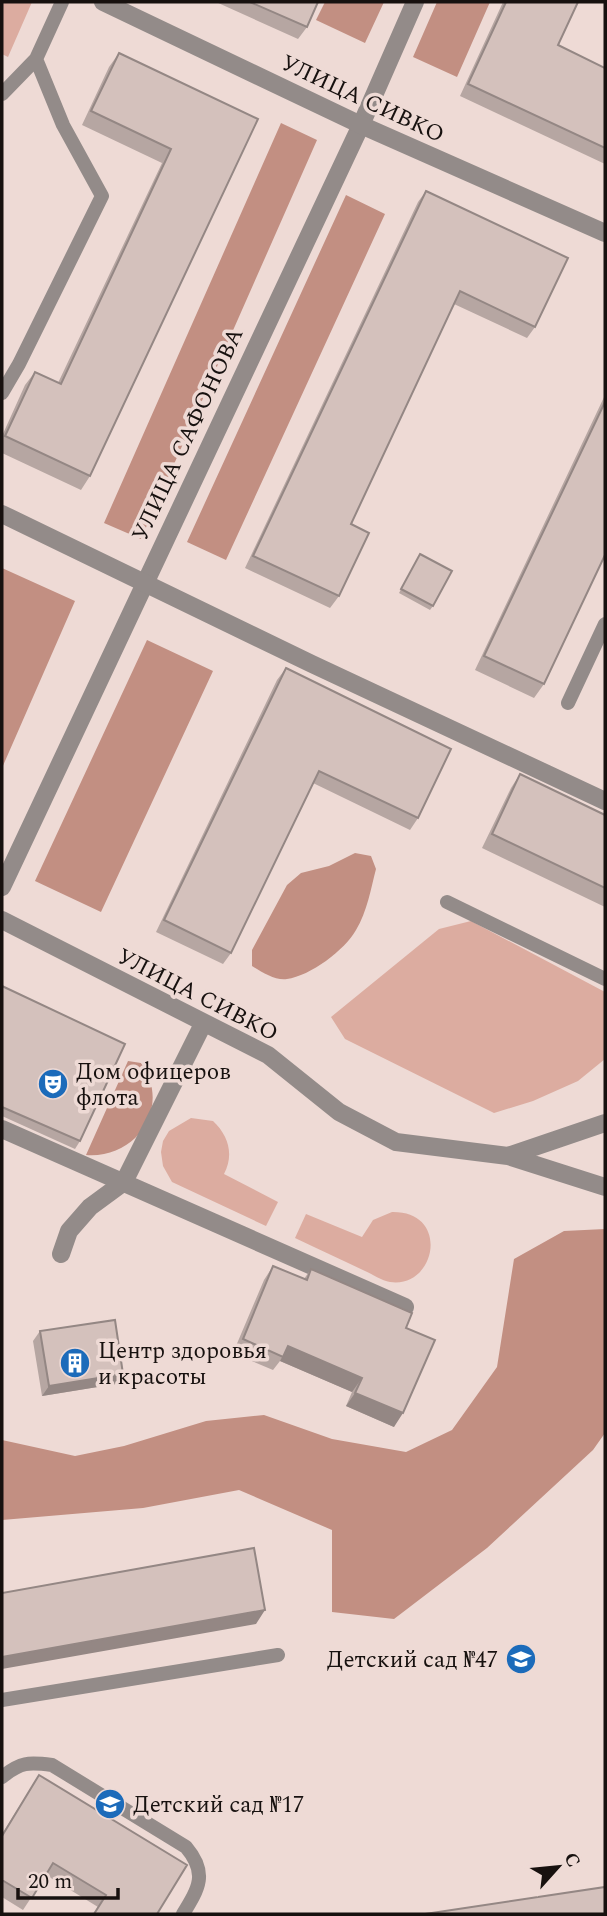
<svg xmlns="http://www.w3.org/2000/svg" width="607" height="1916" font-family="Spectral,serif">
	<rect width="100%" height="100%" fill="#eedad5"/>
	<!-- green -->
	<path fill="#dcaca0" d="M2,2H32L8,57L2,54Z
		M471,921L605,992V1059L578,1081L533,1101L494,1113L345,1039L331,1017L439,929Z
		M191,1118L213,1121C229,1136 234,1155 224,1174L278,1202L266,1226L172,1182L163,1166L161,1152L163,1141L169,1131Z
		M392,1212C451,1211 436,1289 390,1282C382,1281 372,1274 365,1271C342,1260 318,1249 295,1238L306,1214L362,1237L373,1220Z"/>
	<!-- forest -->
	<path fill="#c28f82" d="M325,2H384L365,43L316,20Z
		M437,2H490L457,77L413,57Z
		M281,123L317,140L141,539L104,523Z
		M346,195L385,214L226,560L187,542Z
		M2,568L75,601L2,768Z
		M147,640L213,671L101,912L35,881Z
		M355,853L371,856L376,869C371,888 367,912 356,930C345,950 310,976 287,979C276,981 262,972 252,966V950L287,885L301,873L329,866Z
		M128,1061L141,1063C172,1106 137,1159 86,1155Z
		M605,1229V1433L593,1450L487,1548L394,1619L332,1612V1530L239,1490L143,1508L2,1520V1440L75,1456L124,1446L206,1421L264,1415L332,1439L406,1452L452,1430L497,1367L514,1259L564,1231Z"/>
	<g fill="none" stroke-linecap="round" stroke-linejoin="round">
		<!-- service -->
		<path stroke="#938b89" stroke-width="14" d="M2,94L36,59L62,2
			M2,393L19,364L102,196L63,125L36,59
			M568,703L605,624
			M447,902L605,979
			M2,1700L278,1655
			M2,1777C21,1762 28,1762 52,1765L186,1847C208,1873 199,1888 183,1914"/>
		<!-- pedestrian -->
		<path stroke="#938b89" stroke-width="18" d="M2,887L361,125L415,2"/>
		<!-- minor -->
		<path stroke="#938b89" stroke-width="18" d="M103,2L361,125L605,233
			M2,514L312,664L605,801
			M2,920L268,1055L339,1112L396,1142L508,1156L605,1123
			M2,1129L405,1307
			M508,1156L605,1187
			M61,1254L69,1231L90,1207L124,1182L203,1024"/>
	</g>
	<!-- wall -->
	<path fill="#b6a6a2" d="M216,2H318L307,27L298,39Z
		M503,2H578L558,45L605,68V164L460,96Z
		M119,53L258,119L90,476L81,490L2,453V436L25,385L35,372L58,383L162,163L82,125L109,67Z
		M426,191L535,327L527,338L454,304L351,524L339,596L330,608L245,568L418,202Z
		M605,395V555L544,684L534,698L475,670Z
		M420,554L433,606L430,610L399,593Z
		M286,668L418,818L410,830L313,783L231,953L223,964L156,932L277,680Z
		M520,774L605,815V907L482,848L511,788Z
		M2,986L80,1141L75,1149L2,1116Z
		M273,1266L304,1279L311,1269L406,1328L394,1427L346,1406L352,1392L280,1361L273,1370L233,1353L264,1280Z
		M40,1331L123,1374L116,1384L42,1396L33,1341Z
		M39,1775L157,1914H93L98,1907L46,1875L23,1910L2,1897V1834Z"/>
	<!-- shaded-wall -->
	<path fill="#948784" d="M288,1346L362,1378L352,1392L280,1361Z
		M123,1374L116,1384L42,1396L49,1386Z
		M355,1393L403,1413L394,1427L346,1406Z
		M265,1610L256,1624L2,1669V1657Z"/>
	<!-- building -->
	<path fill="#d4c1bc" stroke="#948784" stroke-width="2" d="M250,2H318L307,27Z
		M506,2H578L558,45L605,68V148L468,84Z
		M119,53L258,119L90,476L5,436L35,372L61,384L171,149L91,111Z
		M426,191L568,258L535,327L460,291L351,524L369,533L339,596L253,556Z
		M605,402V555L544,684L484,656Z
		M420,554L452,571L433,606L401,589Z
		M286,668L451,749L418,818L319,771L231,953L164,920Z
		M520,774L605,815V888L492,834Z
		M2,986L125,1044L80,1141L2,1107Z
		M273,1266L307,1280L311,1269L412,1313L406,1328L435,1340L403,1413L355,1393L362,1378L288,1346L283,1357L243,1339Z
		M115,1320L123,1374L49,1386L40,1331Z
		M254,1548L265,1610L2,1657V1593Z
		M39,1775L187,1865L157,1914H94L106,1895L53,1863L32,1898L2,1880V1836Z
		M605,1887V1914H425Z"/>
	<!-- icons -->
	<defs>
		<g id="theatre-disc" transform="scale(1.575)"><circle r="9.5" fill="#1c6bba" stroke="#eedad5"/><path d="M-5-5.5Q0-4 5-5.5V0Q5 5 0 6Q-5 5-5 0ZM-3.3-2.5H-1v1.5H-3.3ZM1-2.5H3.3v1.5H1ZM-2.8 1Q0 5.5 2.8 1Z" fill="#fff"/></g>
		<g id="building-disc" transform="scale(1.575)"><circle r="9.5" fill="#1c6bba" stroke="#eedad5"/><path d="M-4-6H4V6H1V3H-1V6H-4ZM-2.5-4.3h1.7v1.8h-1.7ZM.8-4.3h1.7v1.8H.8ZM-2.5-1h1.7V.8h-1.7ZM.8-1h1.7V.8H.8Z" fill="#fff"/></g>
		<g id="school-disc" transform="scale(1.575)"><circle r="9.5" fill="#1c6bba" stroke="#eedad5"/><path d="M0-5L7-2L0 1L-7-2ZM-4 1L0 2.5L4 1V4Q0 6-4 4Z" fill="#fff"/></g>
	</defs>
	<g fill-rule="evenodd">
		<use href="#theatre-disc" x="53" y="1084"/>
		<use href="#building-disc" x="75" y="1363"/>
		<use href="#school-disc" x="521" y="1659"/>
		<use href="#school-disc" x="110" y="1804"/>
	</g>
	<g text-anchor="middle" stroke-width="7" stroke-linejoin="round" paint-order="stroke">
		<!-- street labels -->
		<g font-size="23" fill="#17110f" stroke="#eedad5">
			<text transform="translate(363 98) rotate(25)" y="8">УЛИЦА СИВКО</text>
			<text transform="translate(187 434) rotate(-65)" y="8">УЛИЦА САФОНОВА</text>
			<text transform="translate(198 994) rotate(27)" y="8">УЛИЦА СИВКО</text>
		</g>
		<!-- poi labels -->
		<g font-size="23" fill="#17110f" stroke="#eedad5" text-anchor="start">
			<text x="76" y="1079">Дом офицеров<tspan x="76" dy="26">флота</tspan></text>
			<text x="98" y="1358">Центр здоровья<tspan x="98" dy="26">и красоты</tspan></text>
			<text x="498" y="1667" text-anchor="end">Детский сад №47</text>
			<text x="133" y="1812">Детский сад №17</text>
		</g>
	</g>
	<!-- border -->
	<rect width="607" height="1916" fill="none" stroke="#17110f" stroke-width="7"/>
	<!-- north arrow -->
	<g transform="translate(558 1867) rotate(63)" stroke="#eedad5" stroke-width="5" paint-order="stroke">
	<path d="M0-5L12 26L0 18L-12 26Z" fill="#17110f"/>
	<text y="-10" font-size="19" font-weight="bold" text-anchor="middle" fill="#17110f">С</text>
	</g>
	<!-- scale -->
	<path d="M18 1888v10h100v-10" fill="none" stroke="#17110f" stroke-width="3.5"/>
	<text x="28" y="1888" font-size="21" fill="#17110f" stroke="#eedad5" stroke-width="5" paint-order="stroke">20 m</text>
</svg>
